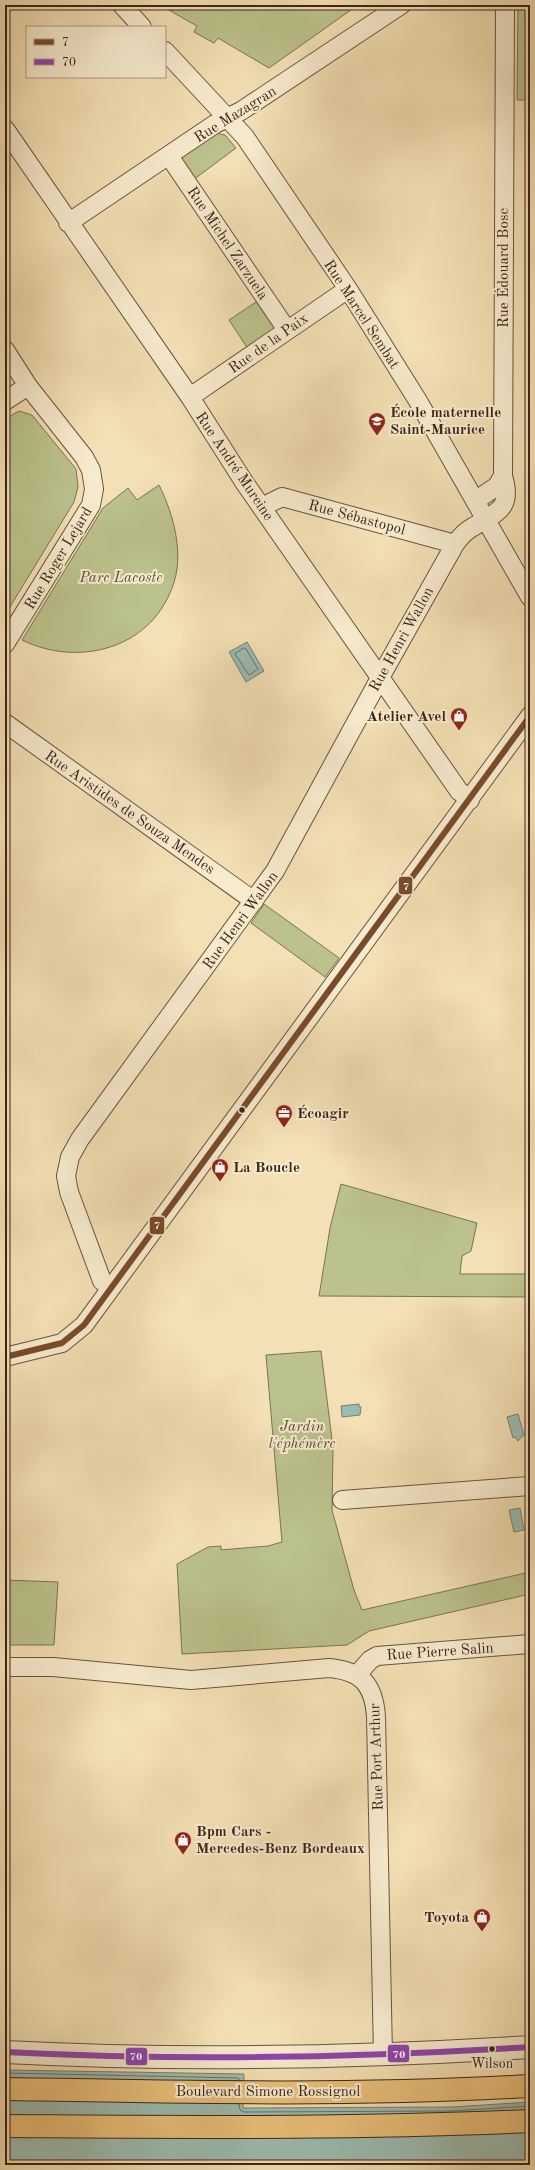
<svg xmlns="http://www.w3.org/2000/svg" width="535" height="2170" font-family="'Old Standard TT',serif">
	<rect width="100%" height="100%" fill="#f3e0b4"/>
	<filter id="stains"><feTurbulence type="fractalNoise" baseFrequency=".005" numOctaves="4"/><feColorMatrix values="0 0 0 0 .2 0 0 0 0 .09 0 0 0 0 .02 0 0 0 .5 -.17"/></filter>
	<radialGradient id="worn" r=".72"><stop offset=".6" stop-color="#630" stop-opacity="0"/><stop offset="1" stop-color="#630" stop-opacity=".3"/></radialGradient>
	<!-- green -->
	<path fill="#bbc28c" stroke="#7c7352" d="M160,5H358L269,68L218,38L214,43L194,32L197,26Z
		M518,5H530V100H517Z
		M216,133L225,135L236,148L193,180L182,163V156Z
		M259,300L278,328L248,349L229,320Z
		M19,411L32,415L76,469L78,487L74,502L5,615V419Z
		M159,485C174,515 185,556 172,588C149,650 77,667 22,640L103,508L128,488L137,500Z
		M264,904L339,958L325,977L251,923Z
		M341,1184L477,1223L471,1251L462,1256L460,1274H530V1297L319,1296L330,1228Z
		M321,1351L333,1448L332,1510L354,1590L362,1610L530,1572V1594L369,1631L347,1645L182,1654L177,1564L208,1547L221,1546V1550L268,1546L282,1542L266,1355Z
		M5,1580L58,1582L54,1645H5Z"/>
	<!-- water -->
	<path fill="#9cbcb2" stroke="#767f74" d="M247,642L264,671L246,682L229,652Z
		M359,1404V1407H361L360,1415L342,1417L341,1406Z
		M518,1414L524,1435L518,1441L515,1437L513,1438L507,1417Z
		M520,1508L524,1530L514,1532L509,1510Z
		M5,2070L244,2074L243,2108L452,2107L530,2102V2165H5Z"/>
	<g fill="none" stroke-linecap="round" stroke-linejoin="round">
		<!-- shore -->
		<path stroke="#6c7064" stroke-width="1" d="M244,648L246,649L258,669L249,675L235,654Z
			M5,2073L238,2078L240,2080
			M239,2104L240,2110L244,2112L452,2111L530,2106"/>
		<!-- minor casing -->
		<g stroke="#6a533e" stroke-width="20">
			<path id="minor" d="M122,5L142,27
				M165,51L245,137L348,289L418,401L530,597
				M5,129L190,397L244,482L459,791L470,800
				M169,156L287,330
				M68,223L215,124L241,111L401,5
				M5,350L28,386L84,457L91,470L94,489L91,505L5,644
				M190,397L348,289
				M5,401L28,386
				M475,501L497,486L503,476
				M262,507L282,497L455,544
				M5,723L254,901
				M111,1287L102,1281L69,1192L66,1176L70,1157L80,1139L275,871L386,667L455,544C460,537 465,531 473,527C497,512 513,509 503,476L505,5
				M5,1357L62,1343L84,1325L530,716
				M342,1500L530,1486
				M5,1667H53L191,1680L329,1668C362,1671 374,1685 376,1717L383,2055
				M357,1675L370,1660L377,1656L530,1644"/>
		</g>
		<!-- tertiary casing -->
		<g stroke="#6a533e" stroke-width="24">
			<path id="tertiary" d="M5,2052C180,2061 355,2058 530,2047"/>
		</g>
		<!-- primary casing -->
		<g stroke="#3c2417" stroke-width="24">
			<path id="primary" d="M5,2089C180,2092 355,2096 530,2086
				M5,2126C180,2127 355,2129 530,2121"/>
		</g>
		<!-- minor -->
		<use href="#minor" stroke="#f7ebce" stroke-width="18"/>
		<!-- tertiary -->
		<use href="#tertiary" stroke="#f7ebce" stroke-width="22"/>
		<!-- primary -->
		<use href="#primary" stroke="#eac07a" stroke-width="22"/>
		<!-- bus-1 casing -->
		<g stroke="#f7ebce" stroke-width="9">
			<path id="bus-1" d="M5,1357L62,1343L84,1325L530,716"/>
		</g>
		<!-- bus-2 casing -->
		<g stroke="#f7ebce" stroke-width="9">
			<path id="bus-2" d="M5,2052C180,2061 355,2058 530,2047"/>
		</g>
		<!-- bus-1 -->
		<use href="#bus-1" stroke="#7a4b2a" stroke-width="6"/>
		<!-- bus-2 -->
		<use href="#bus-2" stroke="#8e44ad" stroke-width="6"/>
	</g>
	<!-- icons -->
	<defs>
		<g id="school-pin" transform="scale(0.9)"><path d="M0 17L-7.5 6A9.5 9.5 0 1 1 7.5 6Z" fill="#8f2418" stroke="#f7ebce"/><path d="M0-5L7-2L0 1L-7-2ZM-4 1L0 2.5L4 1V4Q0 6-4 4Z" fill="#fff"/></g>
		<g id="shop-pin" transform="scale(0.9)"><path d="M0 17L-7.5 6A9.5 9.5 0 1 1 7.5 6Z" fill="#8f2418" stroke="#f7ebce"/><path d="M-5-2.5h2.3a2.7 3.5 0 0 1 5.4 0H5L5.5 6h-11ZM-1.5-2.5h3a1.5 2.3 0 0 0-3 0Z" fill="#fff"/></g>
		<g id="office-pin" transform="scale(0.9)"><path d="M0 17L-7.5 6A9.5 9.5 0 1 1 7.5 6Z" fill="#8f2418" stroke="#f7ebce"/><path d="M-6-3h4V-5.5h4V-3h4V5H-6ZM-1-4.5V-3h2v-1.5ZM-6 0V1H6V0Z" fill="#fff"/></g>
	</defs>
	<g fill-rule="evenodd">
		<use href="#school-pin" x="377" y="421"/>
		<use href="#shop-pin" x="459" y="716"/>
		<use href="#office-pin" x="284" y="1113"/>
		<use href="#shop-pin" x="220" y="1167"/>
		<use href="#shop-pin" x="183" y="1840"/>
		<use href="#shop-pin" x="482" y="1917"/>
	</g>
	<!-- markers -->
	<g fill="#3c2417" stroke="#f7ebce" stroke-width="1.5">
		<circle cx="242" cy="1110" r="3.5"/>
		<circle cx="492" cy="2049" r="3.5"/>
	</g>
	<g text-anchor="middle" stroke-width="4" stroke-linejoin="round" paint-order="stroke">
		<!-- bus labels -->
		<g font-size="14" fill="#3c2417" stroke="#f7ebce">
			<text x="492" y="2068">Wilson</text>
		</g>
		<!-- street labels -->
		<g font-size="15" fill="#3c2417" stroke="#f7ebce">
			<text transform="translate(235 114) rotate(-32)" y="5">Rue Mazagran</text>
			<text transform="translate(228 243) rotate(56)" y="5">Rue Michel Zarzuela</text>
			<text transform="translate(503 268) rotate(-90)" y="5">Rue Édouard Bosc</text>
			<text transform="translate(362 314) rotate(57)" y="5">Rue Marcel Sembat</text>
			<text transform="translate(268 343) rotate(-35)" y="5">Rue de la Paix</text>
			<text transform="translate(235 466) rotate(56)" y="5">Rue André Mureine</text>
			<text transform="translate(357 517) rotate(15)" y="5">Rue Sébastopol</text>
			<text transform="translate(58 558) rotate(-59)" y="5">Rue Roger Lejard</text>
			<text transform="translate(401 639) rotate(-61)" y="5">Rue Henri Wallon</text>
			<text transform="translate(130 812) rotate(35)" y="5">Rue Aristides de Souza Mendes</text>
			<text transform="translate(240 920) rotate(-54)" y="5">Rue Henri Wallon</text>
			<text transform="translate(440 1651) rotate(-4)" y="5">Rue Pierre Salin</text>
			<text transform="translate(376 1757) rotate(-92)" y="5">Rue Port Arthur</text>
			<text x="268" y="2096">Boulevard Simone Rossignol</text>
		</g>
		<!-- poi labels -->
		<g font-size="15" font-weight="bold" fill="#3c2417" stroke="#f7ebce" text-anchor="start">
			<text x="390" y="417">École maternelle<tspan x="390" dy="17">Saint-Maurice</tspan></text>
			<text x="446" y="721" text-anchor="end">Atelier Avel</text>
			<text x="297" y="1118">Écoagir</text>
			<text x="233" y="1172">La Boucle</text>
			<text x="196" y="1836">Bpm Cars -<tspan x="196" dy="17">Mercedes-Benz Bordeaux</tspan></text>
			<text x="469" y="1922" text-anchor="end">Toyota</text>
		</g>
		<!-- park labels -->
		<g font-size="15" font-style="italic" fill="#5c4c34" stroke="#f7ebce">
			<text x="121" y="582">Parc Lacoste</text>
			<text x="302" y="1431">Jardin<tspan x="302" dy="17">l'éphémère</tspan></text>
		</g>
	</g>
	<g stroke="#f7ebce" stroke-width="1.5">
		<rect x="398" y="876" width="15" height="19" rx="4" fill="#7a4b2a"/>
		<rect x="149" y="1216" width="16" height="19" rx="4" fill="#7a4b2a"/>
		<rect x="387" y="2044" width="23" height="19" rx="4" fill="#8e44ad"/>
		<rect x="125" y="2047" width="23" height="19" rx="4" fill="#8e44ad"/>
	</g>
	<g font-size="11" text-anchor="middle" font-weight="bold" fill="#fff">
		<text x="406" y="890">7</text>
		<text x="157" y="1229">7</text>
		<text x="399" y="2058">70</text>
		<text x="136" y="2060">70</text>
	</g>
	<!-- margin -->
	<rect width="535" height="2170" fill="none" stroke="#f3e0b4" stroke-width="20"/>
	<rect x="6" y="6" width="523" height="2158" fill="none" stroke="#3c2417" stroke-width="2"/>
	<rect x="10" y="10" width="515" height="2150" fill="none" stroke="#3c2417"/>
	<!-- legend -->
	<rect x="26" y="26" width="140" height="52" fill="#f7ebce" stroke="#ac9b85"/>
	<rect x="34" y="39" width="20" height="6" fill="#7a4b2a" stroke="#ac9b85"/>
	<text x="62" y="46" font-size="12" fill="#3c2417">7</text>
	<rect x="34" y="59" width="20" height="6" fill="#8e44ad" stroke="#ac9b85"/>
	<text x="62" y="66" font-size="12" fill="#3c2417">70</text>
	<rect width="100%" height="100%" filter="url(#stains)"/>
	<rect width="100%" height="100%" fill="url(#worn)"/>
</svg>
